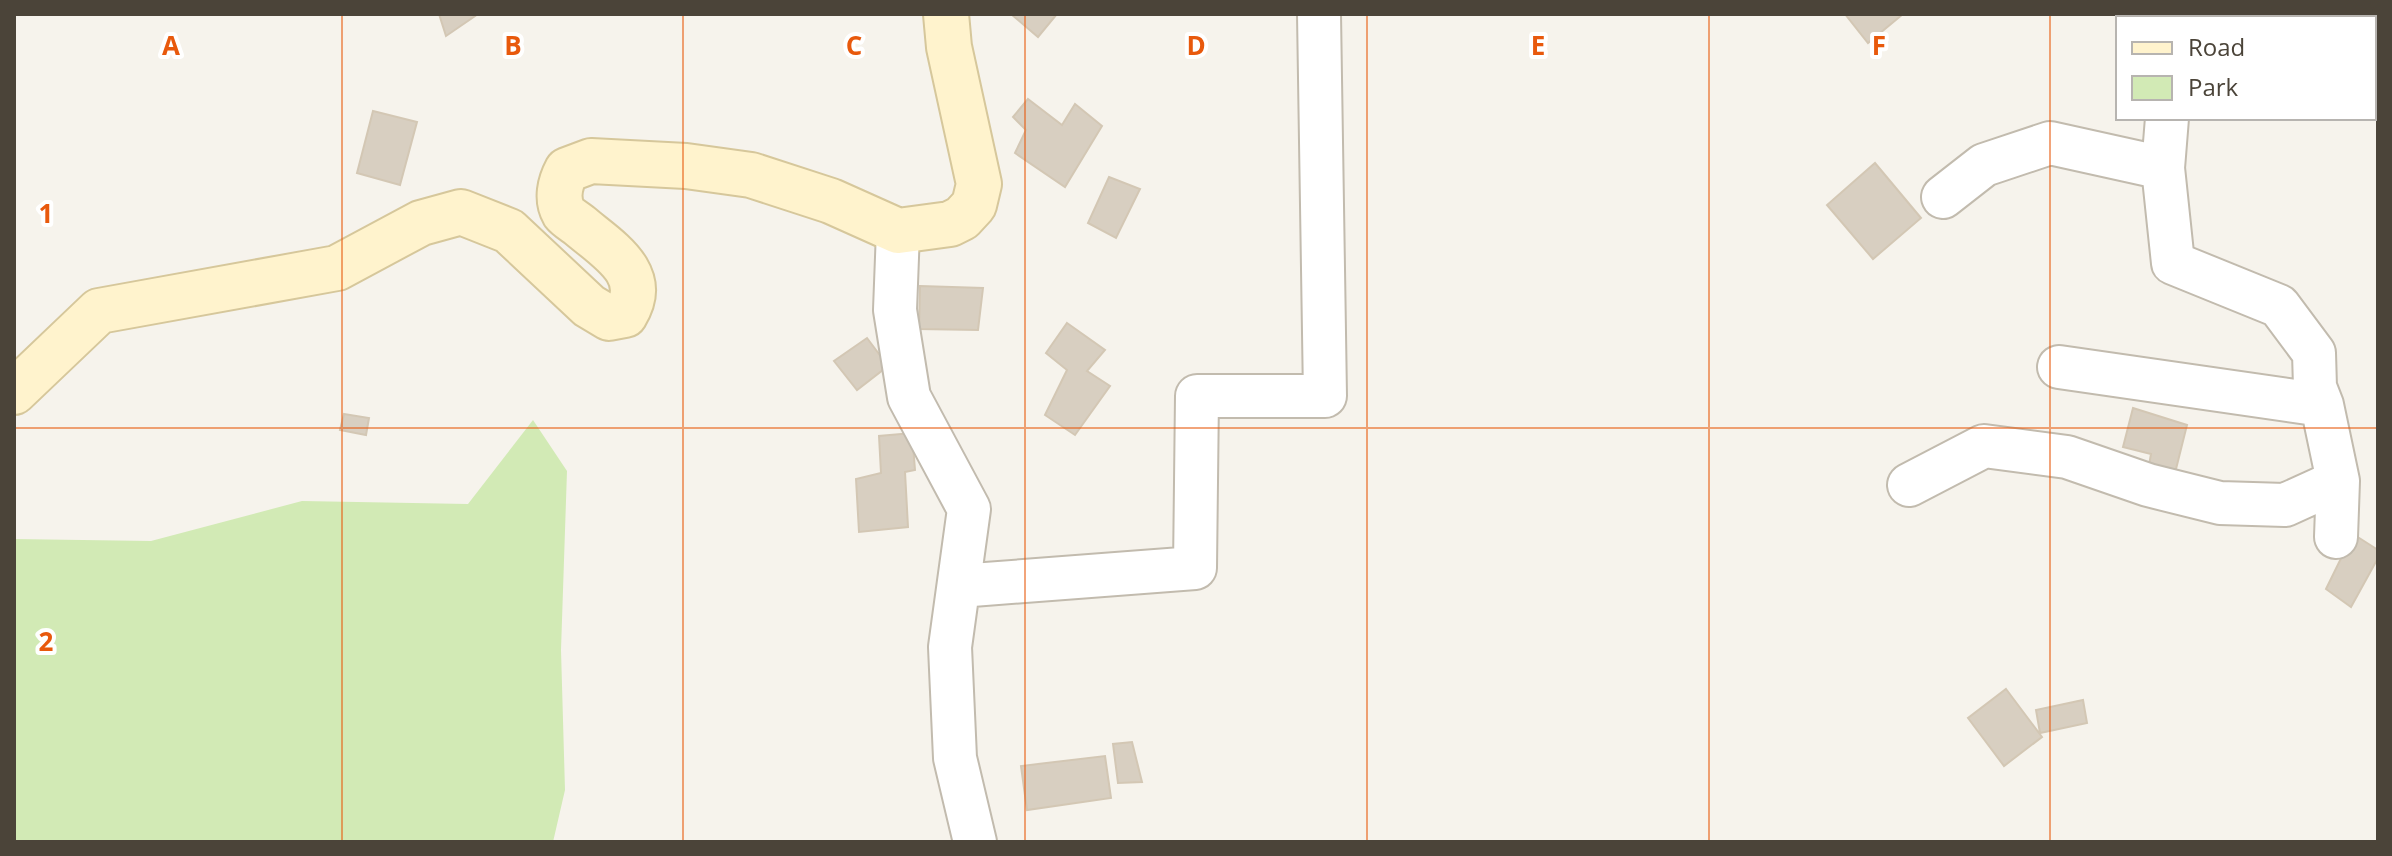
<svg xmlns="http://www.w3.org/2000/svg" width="2392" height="856" font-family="'Open Sans',sans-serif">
	<rect width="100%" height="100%" fill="#f6f3ec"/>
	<!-- green -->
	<path fill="#d2eab5" d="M533,420L567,471L561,650L565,790L553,842H14V539L151,541L302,501L468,504Z"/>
	<!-- building -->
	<path fill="#d8cfc1" stroke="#d3c7b4" stroke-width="2" d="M439,14H478L446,36Z
		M1011,14H1057L1038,37Z
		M1845,14H1903L1868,43Z
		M1028,99L1062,125L1075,104L1102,126L1065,187L1015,153L1026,130L1013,117Z
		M373,111L417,122L400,185L357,173Z
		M1875,163L1921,218L1873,259L1827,205Z
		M1109,177L1140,189L1116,238L1088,223Z
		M920,286L983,288L978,330L919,329Z
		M1067,323L1105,350L1087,371L1110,386L1075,435L1045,415L1067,370L1046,353Z
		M867,338L888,366L857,390L834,361Z
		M2133,408L2187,425L2174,477L2148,471L2151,454L2123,447Z
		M344,414L369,418L366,435L340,430Z
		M912,433L915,470L905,472L908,527L859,532L856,479L881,473L879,436Z
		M2353,534L2378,550V558L2351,607L2326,589Z
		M2006,689L2042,737L2004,766L1968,718Z
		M2083,700L2087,723L2040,733L2036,710Z
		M1132,742L1142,782L1118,783L1113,744Z
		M1105,756L1111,798L1027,810L1021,766Z"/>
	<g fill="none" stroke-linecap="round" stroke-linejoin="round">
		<!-- street casing -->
		<g stroke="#c2bbae" stroke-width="46">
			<path id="street" d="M2173,18L2174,14
				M2167,118L2163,168L2173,263L2279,306L2314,353L2315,387L2322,405L2338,481L2336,537
				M1943,197L1984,165L2050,143L2163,168
				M898,231L895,310L909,397L969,509L950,647L955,758L975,842
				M2059,367L2322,405
				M1909,485L1984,446L2067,457L2148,485L2220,503L2285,505L2338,481
				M959,586L1195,568L1197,396H1325L1319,14"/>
		</g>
		<!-- secondary casing -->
		<g stroke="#d6c79b" stroke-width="48">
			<path id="secondary" d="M14,392L99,311L337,268L421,223L461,212L509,231L589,306L609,318L625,315C651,273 607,249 579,225C575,222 567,217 564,213C556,199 560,183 567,170L591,161L686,166L751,175L831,201L898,231L950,224L962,218L974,205L979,184L949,47L946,14"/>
		</g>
		<!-- street -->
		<use href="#street" stroke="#fff" stroke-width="42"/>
		<!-- secondary -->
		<use href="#secondary" stroke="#fff3cd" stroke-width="44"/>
	</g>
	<!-- grid -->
	<path fill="none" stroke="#e8590c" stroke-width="2" stroke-opacity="0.55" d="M342,14V842M683,14V842M1025,14V842M1367,14V842M1709,14V842M2050,14V842M14,428H2378"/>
	<g font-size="26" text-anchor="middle" font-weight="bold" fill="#e8590c" stroke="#fff" stroke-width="8" stroke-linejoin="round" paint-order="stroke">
		<text x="171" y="55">A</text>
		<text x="513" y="55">B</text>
		<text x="854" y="55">C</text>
		<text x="1196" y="55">D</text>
		<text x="1538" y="55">E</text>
		<text x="1879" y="55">F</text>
		<text x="46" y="223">1</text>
		<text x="46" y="651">2</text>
	</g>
	<!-- border -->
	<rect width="2392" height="856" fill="none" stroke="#4b4439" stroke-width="32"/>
	<!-- legend -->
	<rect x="2116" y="16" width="260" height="104" fill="#ffffff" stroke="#b7b4b0" stroke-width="2"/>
	<rect x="2132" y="42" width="40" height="12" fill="#fff3cd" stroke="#b7b4b0" stroke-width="2"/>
	<text x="2188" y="56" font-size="24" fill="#4b4439">Road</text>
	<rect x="2132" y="76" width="40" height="24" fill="#d2eab5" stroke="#b7b4b0" stroke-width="2"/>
	<text x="2188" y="96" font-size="24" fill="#4b4439">Park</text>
</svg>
